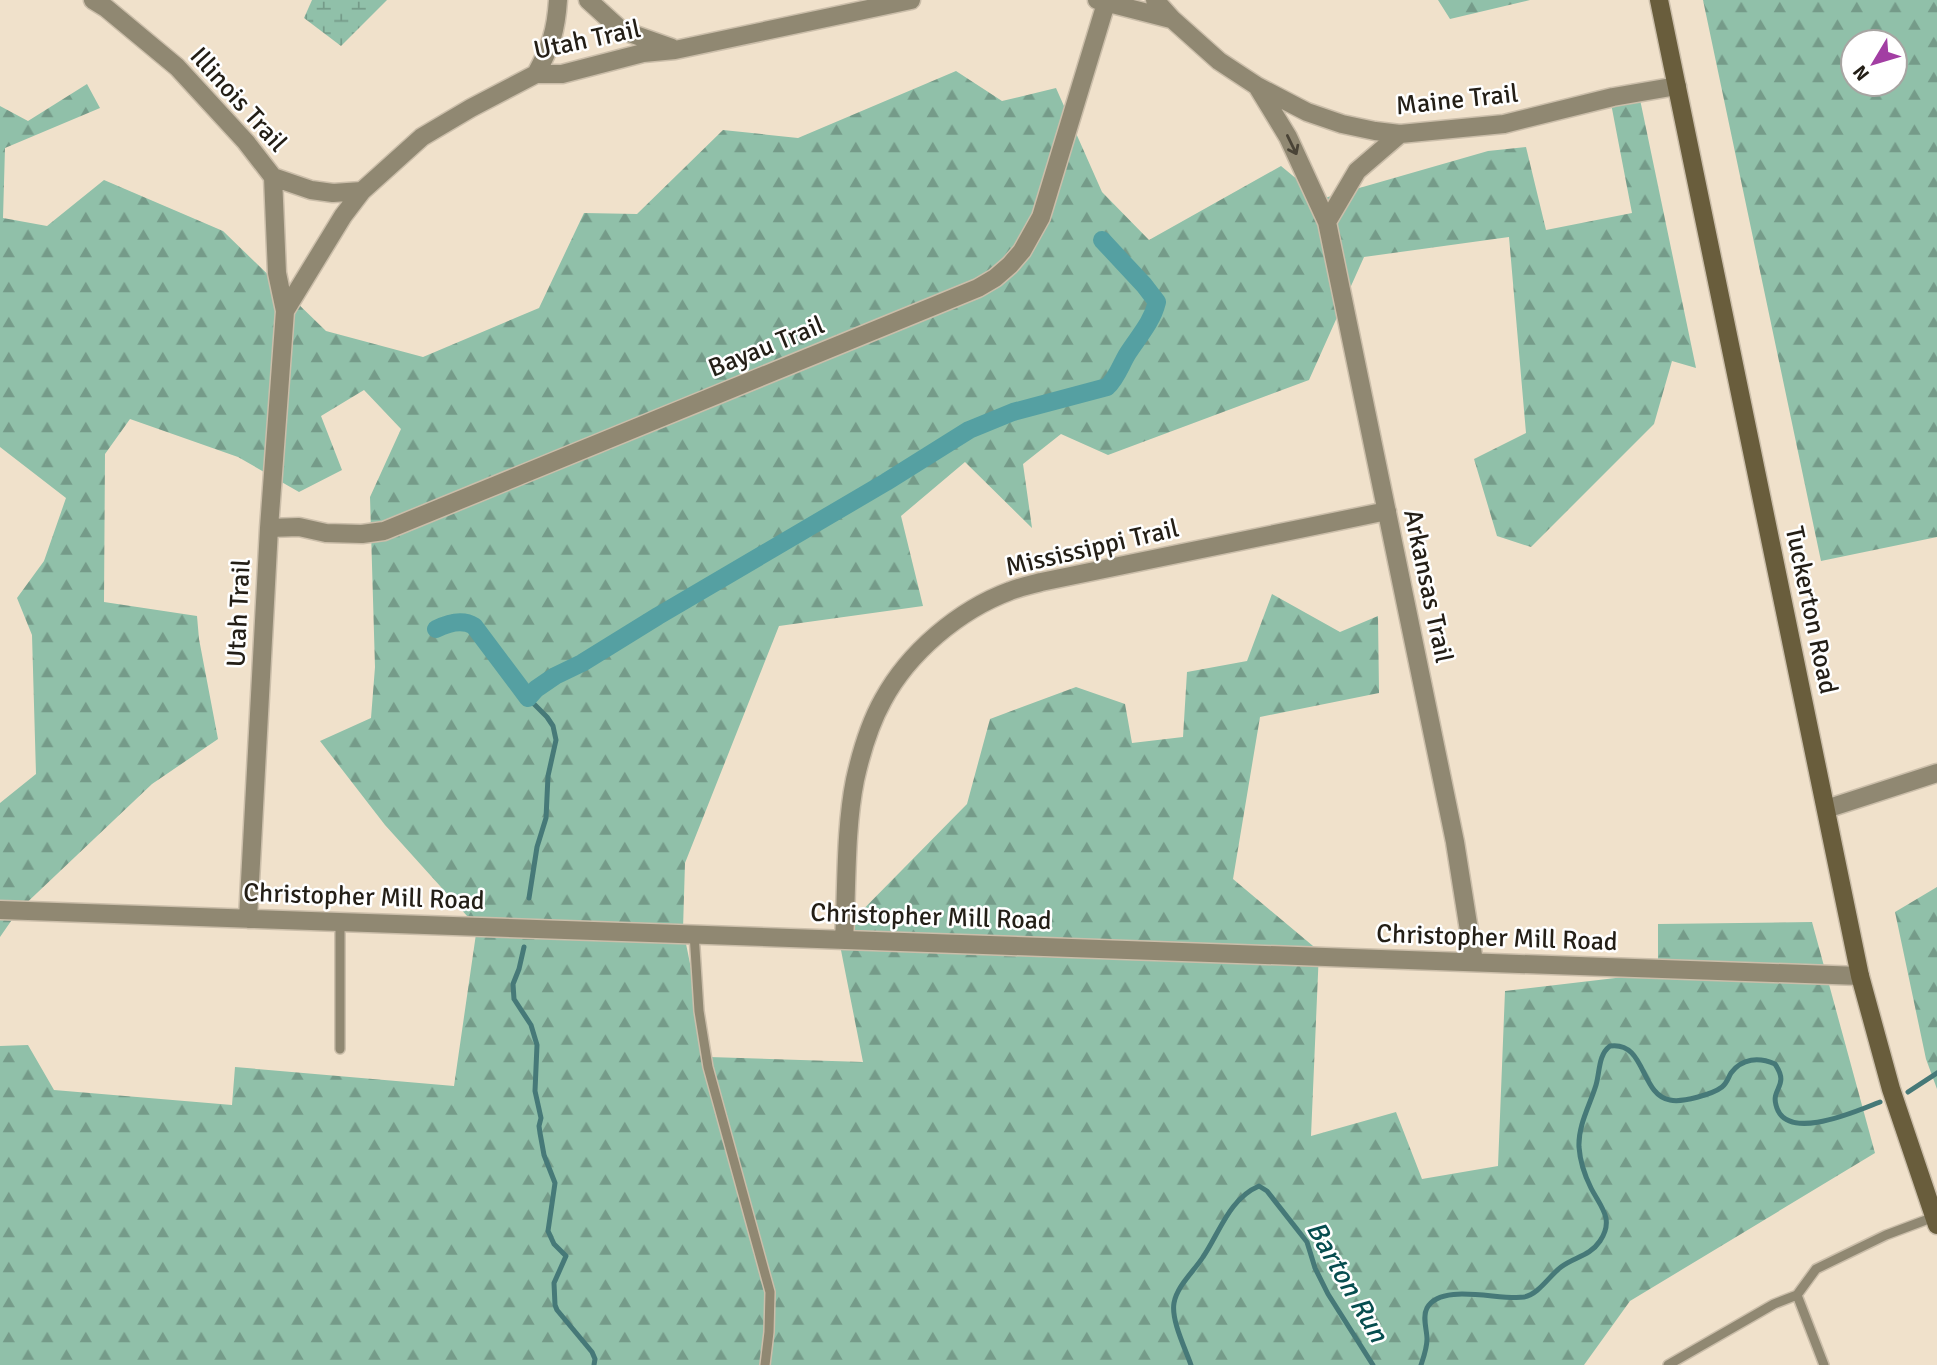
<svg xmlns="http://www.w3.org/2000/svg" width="1937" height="1365" font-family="Signika,sans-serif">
	<defs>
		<pattern id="forest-firs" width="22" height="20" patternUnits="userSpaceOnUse" patternTransform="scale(1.75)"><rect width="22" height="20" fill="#90c0a9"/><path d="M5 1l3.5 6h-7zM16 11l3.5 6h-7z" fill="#759b89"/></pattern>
		<pattern id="wetland-marsh" width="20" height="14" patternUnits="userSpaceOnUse" patternTransform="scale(1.75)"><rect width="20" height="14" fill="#90c0a9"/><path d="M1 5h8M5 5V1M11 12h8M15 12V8" fill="none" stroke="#759b89"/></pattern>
	</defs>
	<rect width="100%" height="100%" fill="#f0e1cb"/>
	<!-- forest -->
	<path fill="url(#forest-firs)" fill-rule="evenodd" d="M1438,0H1530L1450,19Z
		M1703,0H1937V537L1821,561ZM1853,42H1895V84H1853Z
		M956,71L1002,101L1056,88L1102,192L1149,240L1281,166L1321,199L1488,151L1526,147L1546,230L1632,213L1609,93L1637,85L1696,368L1672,361L1654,424L1531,547L1497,536L1474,459L1526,433L1509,237L1364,257L1309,380L1108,455L1061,434L1023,464L1032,528L965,462L901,516L923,606L779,626L685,863L683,929L709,1057L863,1062L838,935L967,804L990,719L1076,687L1125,704L1132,743L1183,737L1187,672L1247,661L1272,594L1340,632L1378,616L1379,693L1260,717L1233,879L1319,951L1311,1136L1396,1112L1422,1179L1498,1166L1505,991L1658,973V924L1812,922L1875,1153L1630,1301L1584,1365H0V1046L28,1045L54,1090L232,1105L235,1067L454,1086L477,927L385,825L320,741L371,718L375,667L370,497L401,429L364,390L321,416L342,470L299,492L238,457L130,419L105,454L104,602L197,616L199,639L218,739L152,784L18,911L0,937V803L36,774L32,635L17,598L44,561L66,498L0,447V106L28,121L87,84L100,108L5,148L3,218L47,226L104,180L223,231L326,331L423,357L539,308L584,213L637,214L723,130L798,138Z
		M1937,887V1089L1926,1059L1895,912Z"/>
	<!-- wetland -->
	<path fill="url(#wetland-marsh)" d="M312,0H387L341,46L304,18Z"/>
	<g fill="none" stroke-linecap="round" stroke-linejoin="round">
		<!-- stream -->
		<path stroke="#467978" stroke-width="5" d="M528,698L547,717L553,726L556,740L548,776L546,818L537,847L529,898
			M524,947L519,969L513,984L514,999L531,1025L537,1045L535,1091L541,1118L539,1126L540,1133L544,1155L555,1183L548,1231L554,1244L566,1256L554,1283L555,1305L557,1310L592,1352L595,1359L594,1365
			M1908,1092L1937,1073
			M1191,1365C1185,1348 1171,1320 1174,1303C1177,1286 1194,1271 1203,1257C1220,1232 1229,1199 1259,1186L1267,1191L1307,1242L1315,1268L1328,1294L1373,1365
			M1421,1365C1424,1356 1427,1348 1427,1339C1427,1330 1422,1317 1427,1308C1441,1282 1500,1301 1524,1297C1539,1294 1549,1276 1561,1267C1574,1257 1590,1256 1600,1241C1615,1219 1600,1206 1591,1188C1584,1174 1580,1161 1579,1147C1578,1125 1590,1105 1596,1085C1600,1072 1598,1055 1610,1046C1646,1041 1640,1095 1670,1100C1682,1103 1713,1094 1722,1087C1727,1083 1728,1078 1731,1073C1742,1058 1759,1057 1775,1064C1790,1086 1771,1088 1776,1105C1785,1144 1859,1110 1880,1102"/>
		<!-- canal -->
		<path stroke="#55a0a2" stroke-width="18" d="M436,629C448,623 463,619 474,626L528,698L536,689L555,676L582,663L658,616L886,482L969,430L1013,412L1107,387C1117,378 1121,364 1128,353C1139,336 1152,322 1157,302L1144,285L1102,240"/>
		<!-- service casing -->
		<g stroke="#cbbeaa" stroke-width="12">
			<path id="service" d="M694,933L699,1011L708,1067L770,1292L769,1332L765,1365
				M340,1049V922
				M1668,1365L1774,1304L1797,1295
				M1824,1365L1797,1295L1816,1269L1886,1235L1934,1217"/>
		</g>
		<!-- minor casing -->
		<g stroke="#cbbeaa" stroke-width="21">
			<path id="minor" d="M93,0L106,8L177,67L246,142L273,177L311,190L333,193L362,191
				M588,0L621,30L672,48
				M1097,0L1171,19
				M1155,0L1172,19L1219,61L1257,86L1307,112L1342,124L1375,131L1400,134L1504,124L1613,97L1677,86
				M536,74C551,46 556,31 558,0
				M1257,86L1288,137L1327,222L1357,171L1400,134
				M273,177L277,273L285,311
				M1327,222L1455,842L1474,962
				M269,528L299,527L326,533L362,534L384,531L978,288L995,278L1010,265L1022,251L1041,217L1107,0
				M1826,809L1937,773
				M0,910L1860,976
				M248,919L269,528L285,311L343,216L362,191L422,137L471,108L536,74H562L643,53L675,50L911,0
				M844,940C847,889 845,830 855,780C861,753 869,725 883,700C909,652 959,610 1010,591C1020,587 1030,585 1041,582L1387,511"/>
		</g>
		<!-- secondary casing -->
		<g stroke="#cbbeaa" stroke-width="21">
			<path id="secondary" d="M1659,0L1860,976L1891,1089L1937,1225"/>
		</g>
		<!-- service -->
		<use href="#service" stroke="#908872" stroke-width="9"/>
		<!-- minor -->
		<use href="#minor" stroke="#908872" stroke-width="18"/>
		<!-- secondary -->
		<use href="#secondary" stroke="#695d3c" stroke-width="18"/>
	</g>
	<!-- one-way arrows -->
	<defs><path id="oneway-shaft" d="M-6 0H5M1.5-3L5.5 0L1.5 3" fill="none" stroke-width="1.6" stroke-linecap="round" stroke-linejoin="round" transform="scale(1.75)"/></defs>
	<use stroke="#494336" href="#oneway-shaft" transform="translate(1292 145) rotate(64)"/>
	<g text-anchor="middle" stroke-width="5" stroke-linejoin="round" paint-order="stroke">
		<!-- street labels -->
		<g font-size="26" fill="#231e16" stroke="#fff">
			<text transform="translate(587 39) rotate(-12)" y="9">Utah Trail</text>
			<text transform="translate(239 99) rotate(48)" y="9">Illinois Trail</text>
			<text transform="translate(1457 99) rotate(-6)" y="9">Maine Trail</text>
			<text transform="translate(766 346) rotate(-22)" y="9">Bayau Trail</text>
			<text transform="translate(1092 547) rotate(-13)" y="9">Mississippi Trail</text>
			<text transform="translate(1429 586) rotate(78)" y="9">Arkansas Trail</text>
			<text transform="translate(1812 610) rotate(78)" y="9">Tuckerton Road</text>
			<text transform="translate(238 613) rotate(-87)" y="9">Utah Trail</text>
			<text transform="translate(364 896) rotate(2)" y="9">Christopher Mill Road</text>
			<text transform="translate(931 916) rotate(2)" y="9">Christopher Mill Road</text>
			<text transform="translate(1497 937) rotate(2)" y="9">Christopher Mill Road</text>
		</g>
		<!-- water labels -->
		<g font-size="28" font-style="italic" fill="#064d4f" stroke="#fff">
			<text transform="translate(1348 1281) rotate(60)" y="10">Barton Run</text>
		</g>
	</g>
	<!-- north arrow -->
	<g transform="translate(1874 63) rotate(232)"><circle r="33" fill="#ffffff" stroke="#a7a5a2" stroke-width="2"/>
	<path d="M0-5L12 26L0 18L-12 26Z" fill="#a23ea3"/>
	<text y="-10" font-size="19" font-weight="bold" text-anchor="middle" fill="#231e16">N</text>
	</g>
</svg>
